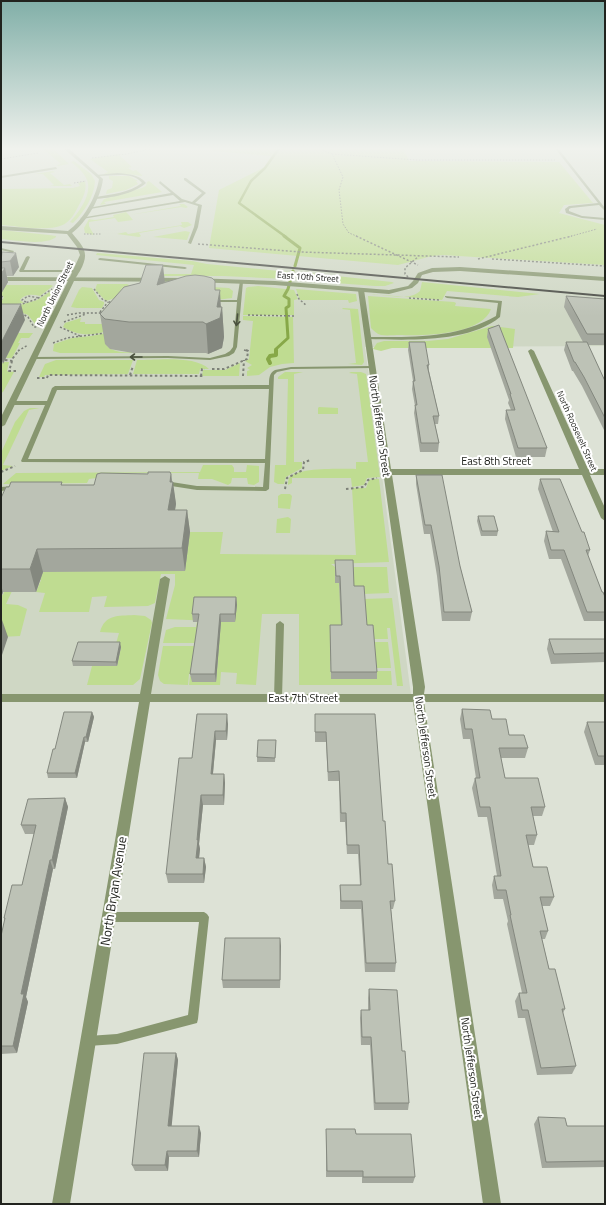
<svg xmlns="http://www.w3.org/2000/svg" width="606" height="1205" font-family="'Titillium Web',sans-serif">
	<rect width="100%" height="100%" fill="#dde2d6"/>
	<!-- built -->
	<path fill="#cfd7c4" d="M1,147H605V346L365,347L411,695L1,694Z"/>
	<!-- green -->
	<path fill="#bfdc91" d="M40,147H51L69,164L58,166L57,165L61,164L47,152L40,153L46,152Z
		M214,147H403L409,161L559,162L593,203L564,205L559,213L605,225V265L443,255L432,256L398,265L209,248L219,190L265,167L271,156L213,151Z
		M118,154L132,167L128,168L133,171L136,170L143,176L128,174H104L108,172L90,159Z
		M74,161L91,174L95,181C94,197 84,212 73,223L70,222C80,211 95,191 85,176C81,170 76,166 71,162Z
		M53,171L55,172L50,173L64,185L70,184L72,186H50L54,185L43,174H35Z
		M109,176H129L138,181H136L138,184L126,190L106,194L107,190L112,188L113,181L109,179Z
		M85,181C87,190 83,198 79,205C76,211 72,219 66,223C52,233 18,226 1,225V187L3,189L73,188L80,186L78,183Z
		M149,181L162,192L104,202L106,204L100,205L104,199L142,188L146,186L147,182Z
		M179,204H184L188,207L186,208L181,207L129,215L133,220L118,222L115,218L89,222V226L94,235L85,233L84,228L89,219L95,220L114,217L113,215L126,212L129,215L181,206Z
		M181,222H188L192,225L184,228L180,226L139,233L141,236L139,237L117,234L126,232L128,234L182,225Z
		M1,230L49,235L56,236V237C46,246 14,240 1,239Z
		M185,231L190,232L187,240L153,237Z
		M97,253L192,261L207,264L289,272L288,279L223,276H154V274H191L194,265L96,255Z
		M299,272L392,282L394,283L385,286H375L296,280Z
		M422,282L540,294L518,297L447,291L442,300L371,294C385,294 409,302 420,291Z
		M97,284H127L131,286L130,288H122L118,297L106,301L95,290Z
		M1,285H51L53,286L40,296C33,294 24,294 20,300L24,303L1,306V302L4,297L1,295Z
		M192,286L229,288L233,291L232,298L216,300Z
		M258,286L294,290L298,299L294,300V315H243L246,288L248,287Z
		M82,287L92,288L99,300L104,302V304L102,308H77L71,307L79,290Z
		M54,289L36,325L28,315L10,308L37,300Z
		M296,289L356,294L357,301L349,303L348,300H300Z
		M368,296L454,302L456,303L455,306L491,309C482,335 423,336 400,335C394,335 387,336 381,335C377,334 374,331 371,328Z
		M343,308L358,309L364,362L362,365L348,364L356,363L350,310L342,309Z
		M243,316L293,317L294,363L282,364L270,367L259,375L247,376V371L250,370L247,368L252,365L245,361L249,359L253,321L243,320Z
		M81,318L80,322H85V324H129C105,332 87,341 63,327L65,323Z
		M492,326L515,329L513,348H392L381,351L373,349L377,343L384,341H428L448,339Z
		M112,332L107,346C115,354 129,352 139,352V353H60L53,351L54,344L72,338L91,336Z
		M18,333H33L29,338H21L18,343H20L12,358H6Z
		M56,360H133L128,374L45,375L44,377H39L45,364Z
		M137,360C155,360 196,355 209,369H200L199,374H133Z
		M4,362H9L7,371L14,372L3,392L1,393V364Z
		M240,363L239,376H202L203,370H225Z
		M285,372H303L294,374V462H302V468L286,477L284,484H278L274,482L275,465H286L288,379H278V377Z
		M351,372H361L366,374L380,477L367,478L364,485L352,487L351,478H292V483L288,485C288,483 288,480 289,478C297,467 343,469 356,469V462H368L357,374L349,373Z
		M319,407L338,408V414H318V408Z
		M30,408H40L29,410L3,465L13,466L1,471V453L15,422L24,411Z
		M203,465H232L234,468V472H246L247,465L259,466V482L254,485L248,484L247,478H232L231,483L228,485L212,479H198L199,473H133L89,479L87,483L3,484L16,473L200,472Z
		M373,479H379L389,562L331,564L335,567L336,583L352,567H387L389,593L363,594L364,599L392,598L403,686H397L390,628H387L388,639H373V642H388L391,668H376L330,661L331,679H376V671H391L392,685H299V614H262L256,685L236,684L237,673L221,672L220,685H189L190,676L216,682L218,659L193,674H189L188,685L164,684L160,681L158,675L163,646H197V643H163L166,630L175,627H196L197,622H235L166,619L175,585V574H161L155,603L148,606L104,607L107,596L92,597L89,612H39L45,593L36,592L41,580H22L18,592L12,591L6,604L18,605L27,609L20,636L1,637V595H3L8,580L190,532H223L220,554L356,555L352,488H366L369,480Z
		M281,494H290L292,496L290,509L278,508V496Z
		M288,517L291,519L290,533H276L277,519Z
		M134,615L145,616L151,620L152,623L140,679L133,685H87L92,666H117L121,647H115L119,633L100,632C105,614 118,616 134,615Z"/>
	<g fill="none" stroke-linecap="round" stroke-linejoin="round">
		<!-- stream-far2 -->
		<path stroke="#87a848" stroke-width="2.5" d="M280,147L265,168L251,181L239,203L286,237"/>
		<!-- stream-far1 -->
		<path stroke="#87a848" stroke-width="3" d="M284,236L300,248L295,266
			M276,351V349L288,338L286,308L289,306V299L284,296L288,289L293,271"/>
		<!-- stream -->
		<path stroke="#87a848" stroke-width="4" d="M270,363L268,359L270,356L276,355V350"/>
		<!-- path-far2 -->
		<path stroke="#7d8178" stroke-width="1" stroke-dasharray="1.5 1.5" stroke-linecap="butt" d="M314,147L332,154L343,177L339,190L343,224L349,233L359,237
			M332,154L417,160H555
			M92,158L127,154L158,147
			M1,159L38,153
			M74,183L86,181
			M84,234H102
			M568,237L597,229"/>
		<!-- path-far1 -->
		<path stroke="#7d8178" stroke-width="1.5" stroke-dasharray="2 2" stroke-linecap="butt" d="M356,236L418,265
			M198,244L301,252L459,257
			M478,259L572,236
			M492,259L605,266
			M408,277L405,274V268L419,256
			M94,289L103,300L113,303
			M297,294L299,299L307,306
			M1,296L3,297L1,300
			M409,298L440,300
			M26,302L22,300L28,296L39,298
			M19,305L37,299L52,289
			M100,312L108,302
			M21,313L28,317L34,327H38
			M67,315L79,313H103
			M248,315L294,316
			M64,322L86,314
			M60,327L80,336
			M53,343L67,338L105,333
			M244,350L248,351
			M18,351L28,345"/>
		<!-- path -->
		<path stroke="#7d8178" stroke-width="2" stroke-dasharray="2.5 2.5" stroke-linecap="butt" d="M5,360L13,361
			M212,369H224L247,359L248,351L246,350
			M16,371H9L13,358L19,350
			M130,375L133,366
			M201,376L202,369H205
			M243,376L244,360
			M37,378H47L48,375L203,376
			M1,472L15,466
			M285,489L287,478L303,470L304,462L311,460
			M346,489L364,487L368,480L377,478"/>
		<!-- service -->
		<path fill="#87966f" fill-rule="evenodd" d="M554,147H557L605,208V211L599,205L571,208L569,209V211L582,216L605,218V220L582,218L566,213L565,209L569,206L598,203Z
			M56,167L57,169L1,178V176Z
			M117,173C127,174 139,174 146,183C134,194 110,198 95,199L96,197C112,194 129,193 142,183C133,171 111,176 98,176L96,175Z
			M184,178H186L206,193L195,203L202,205L198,227L191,244L188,243L194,227L198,206L185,202L82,219L80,218L180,201L173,195L90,209L88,208L171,193L159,183L160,181L182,199L192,202L202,193L184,180Z
			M1,248L14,251L2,268H1V264L10,252L1,250Z
			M28,256L30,257L24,270H76L78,271L76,272H20L19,271L26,257Z
			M100,258L185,267L187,268L185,269L99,260L98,259Z
			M240,281L243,282L237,347L234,353L229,356L210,360L168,358L33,359L31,358L33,357L168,356L210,358L225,354L230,351L233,347L237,302H212L210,301L212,300H237Z
			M445,296L502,301L500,317C469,343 407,340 368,339L366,338L368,337C413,337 455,339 496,316L498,303L447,298L445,297Z
			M372,366L374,367V368L291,369L277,372L274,375L269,489L266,491L197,490L165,485L162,483L165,481L197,486L263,487L265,463L22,462L21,461L45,405H11L8,403L11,401H47L52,388L55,386L269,385C269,379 269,373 275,370L291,367ZM269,389L265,459H28L57,390Z
			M15,486L17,487L18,488L17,489L1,491V487Z
			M280,621L284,624L282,698L281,700L278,701L275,700L274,698L276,624Z
			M109,912H204L207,914L209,917L198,1019L197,1023L117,1044L88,1046L84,1045L83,1041L84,1037L88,1036L117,1034L188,1015L199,922H109L106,920L104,917L106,914Z"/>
		<!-- minor -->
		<path fill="#87966f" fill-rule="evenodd" d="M62,147H67L103,179C101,197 87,222 72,233C84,248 90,252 80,271C77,275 76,279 72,281L69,279L80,255L77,247L67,234L1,230V226L68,231C83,220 96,198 99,179Z
			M361,288L364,290L391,469H579L528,351L531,349L534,351L588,469H605V475H590L605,508V521L601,518L582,475H392L425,687L424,694H605V702H424L501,1204H483L413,702H150L70,1204H52L139,702H1V694H140L160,579L165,576L170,579L151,694H413V687L358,290Z"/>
		<!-- tertiary -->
		<path fill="#87966f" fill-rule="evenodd" d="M460,267L605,277V281L460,271L433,272L422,275L418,283L412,288L389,294L275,285L192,282L74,281L5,425L1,427V417L68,281H1V277L192,278L275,281L389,290L408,286L413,281L418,273L432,268Z"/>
		<!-- rail -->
		<path stroke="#464842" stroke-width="2" d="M1,242L605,296"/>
	</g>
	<!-- wall -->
	<path fill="#a3a79d" d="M1,253L19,267L13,276H7L8,282L1,294Z
		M165,283L215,290L221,307H222L224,337L222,348L208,354L206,353H133L110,349L105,344L100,314Z
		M566,296L605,299V345H588L605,381V432L582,386L573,371H572L564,350L566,342H583L564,307Z
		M488,329L547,448L545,457H516L505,419L506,410H511L508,403L509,400L487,337Z
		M409,342L429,365V371L439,416L438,424H435L439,443L438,452H420L414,413L415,406L412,389L413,381L408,350Z
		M148,474H171L176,504L175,510H187L190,532L185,571L43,572L36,592H3L2,595H1V498L9,487L62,482V485H94Z
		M416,475L460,566L472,612L470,621H442L437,576L430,534H424L416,484Z
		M540,479L590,550L588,556L602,592L605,597V621H584L561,559H549L544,541L546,531L553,532L538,489Z
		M478,516L498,531L497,536H481L477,521Z
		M335,560L354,586L367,625L377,672V679H331L330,625H341L339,583H335Z
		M236,597L237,605L235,622H221L216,682H192L190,674L198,622H193L192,614Z
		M549,639H605V662L551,664L547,649Z
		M121,647L117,666H73L72,661Z
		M462,709L492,719L509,735L528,748L525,758H501L505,778L545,807L542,816H533L537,835L534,845H528L533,867L554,897L550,906H542L548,931L545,939H542L549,969L565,1009L563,1013L576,1066L572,1074L537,1075L525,1018H518L515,1001L519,993H522L507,924L508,921L503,899H494L492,885L494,876H497L487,817H478L472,788L475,778H476L470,739H463L460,719Z
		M92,712L94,717L88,742H85L77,778H48L47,773L55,749Z
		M197,714L228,724L227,740H216L213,774H224L225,783L224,805H203L199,844L200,849L199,858H204L206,867L204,883H168L166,874L192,758Z
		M315,714L383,821L388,864L395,901L393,909H391L396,963L395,972H365L361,909H340V885H360L358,854H347L345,822H340L339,781H328L326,742H315Z
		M587,722H605V765H595L584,732Z
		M276,740L275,762H257V757Z
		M65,798L68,807L55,869H53L26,997L28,1002L17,1053L1,1054V936L5,921L4,918L22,885L34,834H25L21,825Z
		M280,938V988H223L222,980Z
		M369,989L402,1051L409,1103L408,1110H374L370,1045H361L360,1018L361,1010H368V998Z
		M176,1053L178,1060L171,1126L201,1133L199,1157H169L168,1171H135L132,1165Z
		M538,1117L567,1126H605V1167L542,1168L534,1124Z
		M326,1129L356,1134L415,1177L413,1183H362V1177H326Z"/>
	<!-- shaded-wall -->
	<path fill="#84887f" d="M16,253L19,267L13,276L10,261Z
		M163,265L166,293L157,285Z
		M5,268L8,282L1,294V274Z
		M220,290L221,310L222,307L224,337L222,348L208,354L206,324L217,307Z
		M21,304L25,320L3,364L1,358V343Z
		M171,474L172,484L173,482L176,504L171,533L168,510L170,482Z
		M187,510L190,532L185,571L182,548Z
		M37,549L43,572L36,592L30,569Z
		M1,585L3,592L2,595L1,590Z
		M236,597L237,605L235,622V614Z
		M220,614L221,622L216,682L215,674Z
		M1,617L8,637L1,658Z
		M120,642L121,647L117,666L116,662Z
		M92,712L94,717L88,742L86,737Z
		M227,714L228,724L227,740L226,731Z
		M215,731L216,740L212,783L211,774Z
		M84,737L85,742L77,778L75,773Z
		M224,774L225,783L224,805L223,795Z
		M201,795L203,805L199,844L200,849L198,867L196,858L197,840Z
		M65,798L68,807L55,869L52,860Z
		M204,858L206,867L204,883L203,874Z
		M50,860L53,869L26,997L28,1002L17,1053L13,1046L21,994Z
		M280,938L281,946L280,988Z
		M176,1053L178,1060L171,1133L168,1126Z
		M199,1126L201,1133L199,1157L197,1151Z
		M167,1151L169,1157L168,1171L165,1165Z"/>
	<!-- building -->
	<path fill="#bdc2b6" stroke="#84887f" d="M2,252L16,253L10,261L1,262Z
		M146,265H163L157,285L186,276L195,275L204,276L212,278L215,281V290H220L217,307H222L220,318L206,324L203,322H129L105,319L100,314L124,287L140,283Z
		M1,268H5L1,274Z
		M566,296L605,299V334H587Z
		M1,304H21L1,343Z
		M499,325L547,448H518L506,410H515L510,394H511L488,329Z
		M409,342H425L429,365H427L439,416H433L439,443H421L415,405H417L413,381H415Z
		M566,342H587L605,381V418L584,377L575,362H574Z
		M148,472H170L171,474L170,482H173L168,510H187L182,548L37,549L30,569H1V498L6,487H9L11,482H62L61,485H94L97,474L101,473L148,474Z
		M416,475H442L460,566L472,612H444L439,566L431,525H425Z
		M540,479H560L582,532H584L590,550H586L602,592H603L605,597V612H587L564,550H551L546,531L559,532Z
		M478,516H494L498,531H482Z
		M335,560H353L354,586H364L367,625H373L377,672H331L330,625H342L340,576H336Z
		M194,597H236L235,614H220L215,674H190L199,614H192Z
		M549,639H605V653L554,654Z
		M78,642H120L116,662L72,661Z
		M462,709L490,710L492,719H506L509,735H524L528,748H499L505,778H538L545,807H531L537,835H526L533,867H547L554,897H540L548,931H540L549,969H555L565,1009H562L576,1066L541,1068L528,1010H522L519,993H527L510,915H511L506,890H497L494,876H501L490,807H480L475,778H480L472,729H465Z
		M64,712H92L86,737H84L75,773H47L53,749H55Z
		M197,714H227L226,731H215L211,774H224L223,795H201L197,840H198L196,858H204L203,874H166L179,758H192Z
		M315,714H375L383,821H385L388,864H392L395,901H390L396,963H366L362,901H341L340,885H361L359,845H347L346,813H341L339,771L328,772L326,732H315Z
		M587,722H605V756H598Z
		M258,740H276L275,758L257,757Z
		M65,798L52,860H50L21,994H24L13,1046H1V936L5,918H4L12,885H22L36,825H21L28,799Z
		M225,938H280V980H222Z
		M369,989L397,990L402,1051H405L409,1103H375L371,1037H362L361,1010H370Z
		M144,1053H176L168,1126H199L197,1151H167L165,1165H132Z
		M538,1117L565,1118L567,1126H605V1161L546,1162Z
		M326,1129H355L356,1134H411L415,1177H363V1171H327Z"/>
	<!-- one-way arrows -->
	<defs><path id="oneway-shaft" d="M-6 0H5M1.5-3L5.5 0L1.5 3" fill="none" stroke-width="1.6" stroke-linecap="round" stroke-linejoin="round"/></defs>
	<g stroke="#4a513e">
		<use href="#oneway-shaft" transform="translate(237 320) rotate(96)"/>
		<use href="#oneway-shaft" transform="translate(136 357) rotate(180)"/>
	</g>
	<!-- sky -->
	<linearGradient id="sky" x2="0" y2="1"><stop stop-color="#81afa8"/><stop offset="0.47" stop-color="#f0f2ed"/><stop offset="1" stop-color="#f0f2ed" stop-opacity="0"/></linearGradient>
	<rect width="606" height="316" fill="url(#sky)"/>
	<g text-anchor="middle" stroke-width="4" stroke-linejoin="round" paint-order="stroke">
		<!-- far-street labels -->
		<g font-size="9" fill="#21231e" stroke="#fff">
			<text transform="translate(308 277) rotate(4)" y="3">East 10th Street</text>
			<text transform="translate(55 294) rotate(-64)" y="3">North Union Street</text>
			<text transform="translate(577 431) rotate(66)" y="3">North Roosevelt Street</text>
		</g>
		<!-- street labels -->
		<g font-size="11" fill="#21231e" stroke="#fff">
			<text transform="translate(380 426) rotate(82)" y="4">North Jefferson Street</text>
			<text x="496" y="465">East 8th Street</text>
			<text x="303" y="702">East 7th Street</text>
			<text transform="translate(426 747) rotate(82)" y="4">North Jefferson Street</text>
			<text transform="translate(472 1068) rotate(82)" y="4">North Jefferson Street</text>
		</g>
		<!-- near-street labels -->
		<g font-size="13" fill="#21231e" stroke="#fff">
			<text transform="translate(113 891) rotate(-81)" y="5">North Bryan Avenue</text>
		</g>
	</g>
	<!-- border -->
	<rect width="606" height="1205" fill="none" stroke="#21231e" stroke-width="4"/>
</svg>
